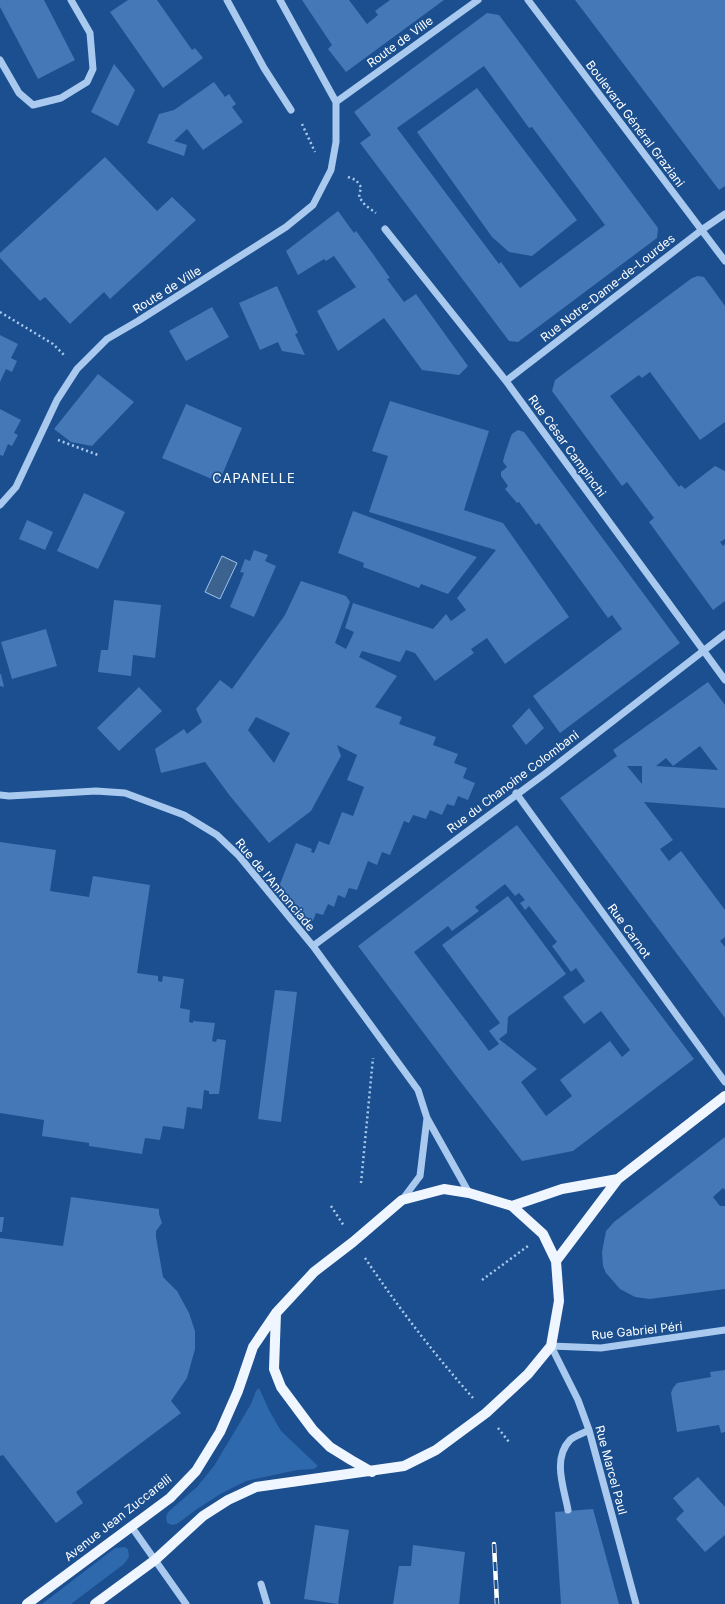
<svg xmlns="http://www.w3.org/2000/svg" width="725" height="1604" font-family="Inter,sans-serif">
	<rect width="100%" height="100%" fill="#1b4f8f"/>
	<!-- green -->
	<path fill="#2e69ad" d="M259,1388L270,1412L281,1431L318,1466L314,1469L297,1470L246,1481L222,1493L197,1509L177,1524L172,1525L167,1523L166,1517L168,1512L197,1487L214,1466L251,1404L256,1391Z
		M125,1547L128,1549L129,1557L124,1564L71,1604H42L115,1548Z"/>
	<!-- water -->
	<path fill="#3c6290" stroke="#9cc4f0" d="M222,556L237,563L220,599L205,592Z"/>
	<!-- building -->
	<path fill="#4478b7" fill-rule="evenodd" d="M0,0H44L75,60L38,79L0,7Z
		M128,0H157L192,50L195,48L203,58L163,88L110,12Z
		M302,0H349L367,24L378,15L375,11L390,0H444L346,72L328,49L332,45Z
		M575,0H725V186L719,190Z
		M487,13L499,15L658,228L657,238L518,342L509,341L360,143L371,135L354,112ZM484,66L529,128L532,127L605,225L520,288L501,262L499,264L397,128Z
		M114,64L135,90L118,126L91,112Z
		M214,82L225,97L229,94L236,104L232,107L243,122L203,150L187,129L174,141L187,145L184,156L147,143L159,114L174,110Z
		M477,88L577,220L532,256L509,252L492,237L417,132Z
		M105,157L157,211L172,197L196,220L110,299L104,292L70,324L45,297L40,301L0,258V253Z
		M338,211L354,233L356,231L373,254L390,278L387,279L404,302L416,294L468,366L459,375L422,370L384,318L338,351L317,311L356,287L334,256L326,261L324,259L298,275L286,251Z
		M698,276L704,277L725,306V422L700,440L650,372L642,378L639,375L610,396L679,487L681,485L685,489L715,466L725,471V539L720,542L723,546L725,544V601L713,610L649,522L654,518L627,482L622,486L552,391L555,380L692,278Z
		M277,286L298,333L295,334L305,355L282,351L278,342L260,350L239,303Z
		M212,307L229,337L186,361L169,331Z
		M0,335L18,344L11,358L17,361L12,372L6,369L0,382Z
		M98,374L134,402L92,446L71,442L54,429Z
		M390,401L489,431L464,510L503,523L569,617L505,664L487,638L471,649L474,653L435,681L415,653L406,650L400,662L362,651L359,657L397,676L375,707L402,717L399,724L436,737L433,745L458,754L454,763L467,768L463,778L475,783L468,800L458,796L454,806L447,804L442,815L430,810L426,819L413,815L409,823L404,821L390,855L382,852L377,865L368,861L357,890L349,888L345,898L338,895L334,907L328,904L323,915L316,913L313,921L290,912L293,903L282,899L285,892L278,889L296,843L312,849L311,852L314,853L319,841L329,845L342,812L353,816L364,787L347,780L357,755L337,745L341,756L311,811L269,843L230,796L205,762L161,773L155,749L184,729L187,734L202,722L196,709L220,680L232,689L285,615L301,581L346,596L350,602L335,643L346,649L354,632L345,628L353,603L433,629L446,614L451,621L466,610L457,598L496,550L369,512L388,456L372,451ZM256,717L290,733L274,763L248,730Z
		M186,404L242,428L219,482L162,458Z
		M0,409L21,420L14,433L18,435L12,446L8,444L3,456L0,455Z
		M518,430L524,432L680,643L560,733L533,696L622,629L612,615L608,618L539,523L536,525L519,502L517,503L505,489L508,486L501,476V472L507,467L503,462L504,457L511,436L513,433Z
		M84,493L125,512L98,569L57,551Z
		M353,511L477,557L448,594L421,584L419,588L363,567L364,563L338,553Z
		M27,520L53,532L45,550L19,539Z
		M254,550L268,555L265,561L276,566L254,617L230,607L244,573L240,572L245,559L250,561Z
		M114,600L161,605L155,658L133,655L131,676L98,672L101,650H108Z
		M46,629L57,666L12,679L1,642Z
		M0,674H1L4,687L0,686Z
		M708,682L725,705V808L644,802L673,840L660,849L669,861L681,851L725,910V937L720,941L725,947V1018L560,798L617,756L613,750ZM700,746L718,770L656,766L666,758L673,766ZM627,766H642V784Z
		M139,687L162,711L119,751L97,728Z
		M529,708L544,728L526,745L512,726Z
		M517,825L694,1059L573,1151L522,1161L456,1076L358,946ZM505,884L515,896L519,893L525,900L520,903L525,910L529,906L557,942L552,946L571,972L576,968L585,981L563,997L584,1024L601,1011L630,1050L622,1057L610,1041L560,1080L572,1096L546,1116L521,1082L537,1069L499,1039L507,1033L508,1017L566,974L508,896L442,945L500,1023L489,1031L499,1044L489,1051L414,952L448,926L452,931L479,911L475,907Z
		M0,842L56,850L50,891L89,897L93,876L150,885L137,973L158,976V981L162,982L163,976L184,979L180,1008L190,1010L189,1022L193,1023V1021L215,1023L212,1041L216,1042L217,1039L226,1040L219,1094H209V1091L204,1090L202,1109L187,1107L184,1129L163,1126L160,1140L145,1138L142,1154L89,1146V1143L42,1136L44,1120L0,1113Z
		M275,990L297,992L281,1122L258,1119Z
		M725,1137V1190L723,1188L713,1197L720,1206H725V1289L650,1299L635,1297L620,1289L606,1273L603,1266L602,1252L606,1231L614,1222Z
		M71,1197L159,1209V1214L162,1223L156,1231V1237L163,1277L177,1291L189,1313L195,1331V1349L187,1378L171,1401L181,1413L76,1492L83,1503L56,1523L3,1455L0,1456V1238L63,1246Z
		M0,1217H4L2,1232H0Z
		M725,1370V1432L721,1433L719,1425L677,1432L671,1393L673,1388L677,1383L711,1377L710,1372Z
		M698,1477L725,1507V1535L705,1552L676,1519L684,1511L673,1498Z
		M593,1509L619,1604H561L555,1512Z
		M315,1525L349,1530L338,1604L304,1599Z
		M413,1545L465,1552L459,1604H393L399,1566H411Z"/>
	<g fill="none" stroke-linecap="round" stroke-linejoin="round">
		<!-- path -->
		<path stroke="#a9c9ee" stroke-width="2.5" stroke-dasharray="2 3" stroke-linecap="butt" d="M302,124L315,152
			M348,177L356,180L361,187L359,197L365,205L376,213
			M0,312L53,344L64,355
			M58,440L98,455
			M361,1183L373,1058
			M331,1206L344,1226
			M365,1258C398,1307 434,1354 473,1398
			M482,1280L528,1246
			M498,1428L509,1442"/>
		<!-- minor -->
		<path stroke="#a9c9ee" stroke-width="7" d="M227,0L264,68L291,110
			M528,0L725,261
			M0,60L19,93L33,105L61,98L87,82L93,69L90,33L71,0
			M336,102L478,0
			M385,229L506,381L725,680
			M506,381L703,229L725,214
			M0,505L16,487L57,400L77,369L107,339L138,321L286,227L313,205L331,170L336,142V102L280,0
			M516,793L725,1082
			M0,795L9,796L96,791L125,793L184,815L217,835L239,856L313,946L418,1090L427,1118L469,1193
			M313,946L546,773L725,634
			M402,1200L420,1176L427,1118
			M568,1510C564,1488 552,1459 570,1440C574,1436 584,1433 589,1430
			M131,1526L186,1604
			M261,1584L267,1604
			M636,1604L589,1430L578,1400L551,1346L601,1348L725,1330"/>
		<!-- major -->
		<path stroke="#f0f6ff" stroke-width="10" d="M512,1206L562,1189L618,1179
			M556,1261L618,1179L725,1096
			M276,1313L274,1369L281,1387L313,1430L330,1447L351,1460L372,1472
			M27,1604L170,1498L196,1471L220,1432L238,1391L253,1347L276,1313L314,1272L353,1242L402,1200L444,1189L469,1193L512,1206L543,1234L556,1261L559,1301L551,1346L528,1374L486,1413L436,1450L404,1466L256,1487L228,1500L203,1516L155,1560L95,1604"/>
		<!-- rail casing -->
		<g stroke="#fff" stroke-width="4.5">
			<path id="rail" d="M494,1544L497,1604"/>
		</g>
		<!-- rail -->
		<use href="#rail" stroke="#1b4f8f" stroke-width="3" stroke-dasharray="9" stroke-linecap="butt"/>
	</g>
	<g text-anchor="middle" stroke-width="3.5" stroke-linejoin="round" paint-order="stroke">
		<!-- street labels -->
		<g font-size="12" fill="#fff" stroke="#1b4f8f">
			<text transform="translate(400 42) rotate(-36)" y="4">Route de Ville</text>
			<text transform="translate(635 124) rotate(53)" y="4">Boulevard Général Graziani</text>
			<text transform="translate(608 288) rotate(-38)" y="4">Rue Notre-Dame-de-Lourdes</text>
			<text transform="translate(167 290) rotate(-32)" y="4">Route de Ville</text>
			<text transform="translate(567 446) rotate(54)" y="4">Rue César Campinchi</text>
			<text transform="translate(513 782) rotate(-37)" y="4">Rue du Chanoine Colombani</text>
			<text transform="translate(275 885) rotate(50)" y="4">Rue de l'Annonciade</text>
			<text transform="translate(629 931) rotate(54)" y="4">Rue Carnot</text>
			<text transform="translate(637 1331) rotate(-6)" y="4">Rue Gabriel Péri</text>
			<text transform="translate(611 1470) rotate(75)" y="4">Rue Marcel Paul</text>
			<text transform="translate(118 1518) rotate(-38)" y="4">Avenue Jean Zuccarelli</text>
		</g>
		<!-- neighbourhood labels -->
		<g font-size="13" letter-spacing="1" fill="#fff" stroke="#1b4f8f">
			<text x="254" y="483">CAPANELLE</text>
		</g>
	</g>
</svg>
